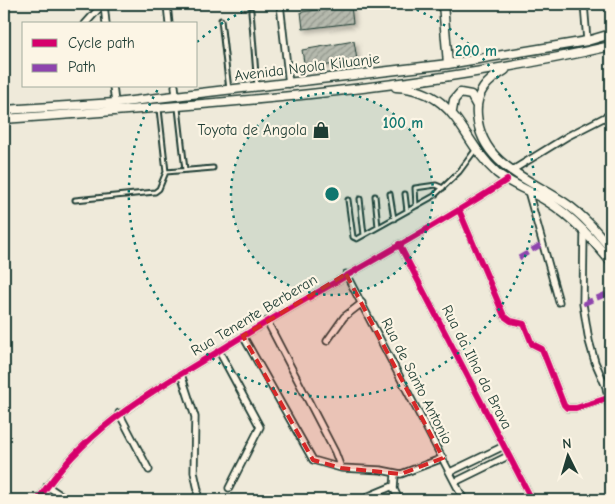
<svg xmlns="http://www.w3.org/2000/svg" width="615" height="504" font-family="'Comic Neue',sans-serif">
	<defs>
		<pattern id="building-hatch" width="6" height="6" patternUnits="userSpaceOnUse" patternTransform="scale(1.25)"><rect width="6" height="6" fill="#b5b9ad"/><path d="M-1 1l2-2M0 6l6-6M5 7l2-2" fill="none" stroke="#93988e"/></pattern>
		<filter id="shadow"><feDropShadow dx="3" dy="3" stdDeviation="2.5" flood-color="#0004"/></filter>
	</defs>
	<rect width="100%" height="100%" fill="#efeada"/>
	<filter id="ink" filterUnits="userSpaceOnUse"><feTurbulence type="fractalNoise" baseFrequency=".02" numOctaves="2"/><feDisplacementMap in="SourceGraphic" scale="10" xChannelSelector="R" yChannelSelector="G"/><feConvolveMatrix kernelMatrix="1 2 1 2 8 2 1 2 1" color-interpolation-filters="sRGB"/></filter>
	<g filter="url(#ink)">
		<!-- building -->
		<path fill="url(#building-hatch)" stroke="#1f3d34" filter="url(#shadow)" d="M351,6L353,23L303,29L301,12Z
			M354,41L357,60L305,69L302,50Z"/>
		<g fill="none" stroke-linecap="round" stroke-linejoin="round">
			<!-- lane casing -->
			<g stroke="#1f3d34" stroke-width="7">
				<path id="lane" d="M251,11L257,87
					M221,20L229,90
					M178,108L185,170
					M159,109L166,172
					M390,194L394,219
					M405,194L407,211
					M375,196L378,227
					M360,199L364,235
					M75,200L155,192L159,189L166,172L213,168
					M348,200L353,237L357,239L434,196L459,172L476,149
					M416,206L415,188L436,185L443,188"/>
			</g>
			<!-- street casing -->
			<g stroke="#1f3d34" stroke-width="9">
				<path id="street" d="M104,4L106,24
					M167,4L169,24
					M280,4L289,84
					M584,4L587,41
					M85,24L103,4
					M113,86L115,103
					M175,86L176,96
					M511,171L568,136L611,114
					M528,191L559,302
					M459,210L504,316L511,321L524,324L532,344L542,349L564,405L567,408H576L611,397
					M584,230L583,304L589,341L595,362L606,387L611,415
					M399,244L532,500
					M346,274L464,500
					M267,321L335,452L341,468
					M243,336L313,460L341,468L381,470L401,474L443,458
					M327,341L344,317L362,303
					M219,351L260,427L229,488
					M181,374L195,417L194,472L198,490L196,500
					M119,413L149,470
					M450,472L504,446
					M395,474L394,489L399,500
					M455,482L508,456
					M47,486L68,500
					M38,500C87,426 153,391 227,346C319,289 416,239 507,180
					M365,500L369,496L393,486"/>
			</g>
			<!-- secondary casing -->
			<g stroke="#1f3d34" stroke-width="11">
				<path id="secondary" d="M443,4L448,64
					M505,70C487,81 475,92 477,115C481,165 530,179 565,203C583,215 597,232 611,249
					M396,87C459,91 459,139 497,173C512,185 531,191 547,201C573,217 592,239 611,262
					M4,110L115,103L448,64L587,41L611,34
					M452,111L454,100L460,93L471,95L477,106
					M4,119C207,105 412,91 611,46"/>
			</g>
			<!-- lane -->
			<use href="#lane" stroke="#fcf5e5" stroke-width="3"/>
			<!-- street -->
			<use href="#street" stroke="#fcf5e5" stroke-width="5.5"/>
			<!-- secondary -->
			<use href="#secondary" stroke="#fcf5e5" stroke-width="8"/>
			<!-- quiet -->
			<path stroke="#8e44ad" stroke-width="5" stroke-dasharray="10 5" stroke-linecap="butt" d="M519,258L542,244
				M583,304L611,292"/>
			<!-- cycleway casing -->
			<g stroke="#fcf5e5" stroke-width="9">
				<path id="cycleway" d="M459,210L504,316L511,321L524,324L532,344L542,349L564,405L567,408H576L611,397
					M399,244L532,500
					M38,500C87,426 153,391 227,346C319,289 416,239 507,180"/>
			</g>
			<!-- cycleway -->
			<use href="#cycleway" stroke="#d6006c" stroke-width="6"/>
		</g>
	</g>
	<!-- marked area -->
	<path fill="#d62828" fill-opacity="0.2" stroke="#d62828" stroke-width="4" stroke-dasharray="10 6" stroke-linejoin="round" d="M346,274L443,458L401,474L341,468L313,460L243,336Z"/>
	<!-- distance rings -->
	<circle cx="332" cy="194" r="101" fill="#0f766e" fill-opacity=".12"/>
	<g fill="none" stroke="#0f766e" stroke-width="2.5" stroke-dasharray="2.5 5">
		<circle cx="332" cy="194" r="101"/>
		<path d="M197 42A203 203 0 0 1 261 4M403 4A203 203 0 1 1 160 86"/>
	</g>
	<!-- icons -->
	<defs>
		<g id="shop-bare" transform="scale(1.35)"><path d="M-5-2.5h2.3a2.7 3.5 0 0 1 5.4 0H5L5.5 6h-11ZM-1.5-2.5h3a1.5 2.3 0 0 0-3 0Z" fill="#1f3d34" stroke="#fcf5e5" stroke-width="2.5" paint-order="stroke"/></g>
	</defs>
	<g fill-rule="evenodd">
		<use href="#shop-bare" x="321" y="130"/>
	</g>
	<g text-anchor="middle" stroke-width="4.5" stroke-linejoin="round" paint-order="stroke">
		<!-- street labels -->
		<g font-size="15" fill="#1f3d34" stroke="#fcf5e5">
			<text transform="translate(307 67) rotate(-7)" y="5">Avenida Ngola Kiluanje</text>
			<text transform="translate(254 315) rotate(-31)" y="5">Rua Tenente Berberan</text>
			<text transform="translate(477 367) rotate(63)" y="5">Rua da Ilha da Brava</text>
			<text transform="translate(417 381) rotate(63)" y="5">Rua de Santo Antonio</text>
		</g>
		<!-- poi labels -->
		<g font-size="15" fill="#1f3d34" stroke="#fcf5e5" text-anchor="end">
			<text x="307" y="135">Toyota de Angola</text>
		</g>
	</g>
	<circle cx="332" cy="194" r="8" fill="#0f766e" stroke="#fcf5e5" stroke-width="2.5"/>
	<g font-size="15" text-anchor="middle" font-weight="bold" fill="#0f766e" stroke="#fcf5e5" stroke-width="4.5" stroke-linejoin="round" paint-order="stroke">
		<text x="476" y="56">200 m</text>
		<text x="403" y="128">100 m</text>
	</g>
	<!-- margin -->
	<rect width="615" height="504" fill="none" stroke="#fcf5e5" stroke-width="20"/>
	<rect x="10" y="10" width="595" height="484" fill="none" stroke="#1f3d34" stroke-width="2" filter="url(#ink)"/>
	<!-- legend -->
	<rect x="22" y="22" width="175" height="65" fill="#fcf5e5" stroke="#a4ab9e"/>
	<rect x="32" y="39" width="25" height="8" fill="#d6006c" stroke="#a4ab9e"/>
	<text x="68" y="48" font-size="15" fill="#1f3d34">Cycle path</text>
	<rect x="32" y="64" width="25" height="8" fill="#8e44ad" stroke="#a4ab9e"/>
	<text x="68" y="72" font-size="15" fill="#1f3d34">Path</text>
	<!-- north arrow -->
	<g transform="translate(568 456) rotate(355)" stroke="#fcf5e5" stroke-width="4" paint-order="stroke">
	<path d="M0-4L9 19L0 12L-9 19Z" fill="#1f3d34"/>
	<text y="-8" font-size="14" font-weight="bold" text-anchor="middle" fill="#1f3d34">N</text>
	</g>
</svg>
